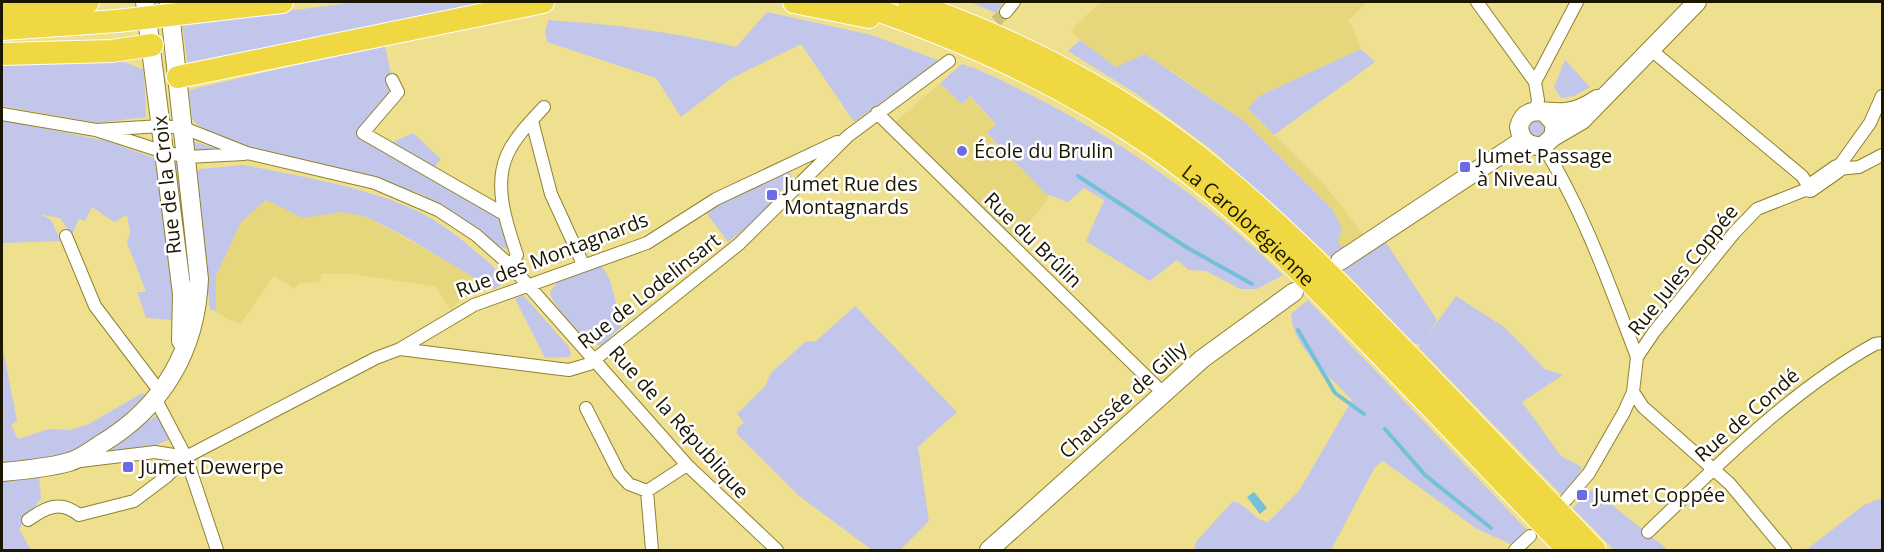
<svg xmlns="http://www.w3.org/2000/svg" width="1884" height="552" font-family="'Open Sans',sans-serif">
	<rect width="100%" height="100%" fill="#eee08e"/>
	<!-- built -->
	<path fill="#e6d77c" d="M1100,2H1367L1349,20L1361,49L1259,96V120L1324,184L1369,242L1348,256L1338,241L1332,209L1244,121L1172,71L1127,63L1116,67L1080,40L1071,30Z
		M940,83L961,104L969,96L996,125L987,134L1049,197L1013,243L893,124Z
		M266,200L303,218L341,212L367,217L478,279L451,310L436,287L354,274H321L320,282L299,283L294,289L274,276L240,324L227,319L216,311V276L241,221Z"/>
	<!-- green -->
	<path fill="#c2c6eb" d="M359,2H525L188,66L182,24Z
		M970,2H1004L996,13Z
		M767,12L872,35L940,61L854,122L801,44L732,78L681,117L656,78L547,42L545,31L549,20C613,24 674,32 736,47Z
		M1080,40L1116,67L1145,54L1244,121L1332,209L1342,228L1338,241L1348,256L1335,261L1211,149L1137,94L1068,51Z
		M385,44L392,80L398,92L364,133L385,146L413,133L441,159L432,171L499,216L509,248L507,249C485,245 444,203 418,193C372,177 217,151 192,119L189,90Z
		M1361,49L1375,62L1274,135L1248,108L1259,96Z
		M119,60L144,70L146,117L98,123L2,106V62Z
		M1565,60L1590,87L1574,96L1561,98L1554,87Z
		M962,64C987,72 1010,85 1033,96C1125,143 1210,203 1283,275L1257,289H1240L1206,271L1189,270L1177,260L1150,281L1086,241L1104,200L1084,188L1068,202L1046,194L987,133L996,124L970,96L961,104L940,83Z
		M1537,117L1548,127L1543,137L1526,134L1529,120Z
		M2,120L107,141L157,159L171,229L174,320L146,318L137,292H146L127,243L130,232L127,215L114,222L92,207L85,221L79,219L72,235L60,218L40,214L51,220L61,241L2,243Z
		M192,141L225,151L193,150Z
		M172,162L181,163L194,282L191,319Z
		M244,165C302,177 363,186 417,211C439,221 459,237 477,253C487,261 500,270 502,284L494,289L490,287L404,236L367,217L341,212L303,218L266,200L241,222L216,276V311L210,310L196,175L199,169Z
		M788,171L793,178L753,222L728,242L705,211L721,200Z
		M1381,238L1387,244L1437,320L1427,336L1456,296L1504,327L1545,369L1563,375L1522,402L1561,456L1582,467L1576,480L1562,495L1419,348L1420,345L1414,343L1343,270Z
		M601,264L610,280L622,326L601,346C589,345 551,305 550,292L558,282Z
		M523,295L568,346L571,354L569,357L545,358L515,299Z
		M1308,300L1527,530L1515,546L1477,529L1383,461L1375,467L1331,550H1194L1196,542L1233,501C1248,505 1255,521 1268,522L1299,491L1352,400C1330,376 1293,349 1291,314Z
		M855,306L957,412L918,447L929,521L900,550H872L798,495L737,434V428L744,423L737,414L766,385L770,374L805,342L816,341Z
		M2,343L17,421L11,425L18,439L49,429L71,430L89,424L142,393L147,397L138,412L68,458L2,466Z
		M159,414L173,438L151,447L112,453L109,446Z
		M39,477L41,498L19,529L31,550H2V480Z
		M1592,489L1668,550H1614L1573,508Z
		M1882,498V550H1806L1864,505Z"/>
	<!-- water -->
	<path fill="#74c0d8" d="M1254,492L1267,508L1260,514L1247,497Z"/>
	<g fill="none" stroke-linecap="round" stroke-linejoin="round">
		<!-- stream -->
		<path stroke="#74c0d8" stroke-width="4" d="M1078,176L1186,247L1252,284
			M1298,330L1335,393L1364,414
			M1385,429L1425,475L1491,528"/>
		<!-- street-tunnel -->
		<path stroke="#cec279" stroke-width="12" stroke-dasharray="12 6" stroke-linecap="butt" d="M982,33L1006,12"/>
		<!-- street casing -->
		<g stroke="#8f812e" stroke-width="14">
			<path id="street" d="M1477,2L1535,82L1538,100L1536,110
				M1006,12L1014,2
				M392,80L398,92L363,133L504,214
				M1535,82L1577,2
				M877,113L1163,393
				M2,114L96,130L164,152L187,157L244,154
				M532,121L551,194L583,264
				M96,130L161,126L184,128L247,153L375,183L438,210L476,235L511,266L687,465L777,550
				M1543,146C1583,210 1610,286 1637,357
				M1837,169L1870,123L1882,96
				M1837,169L1859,167L1882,155
				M66,236L95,306L154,384L163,390
				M511,266L517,255C507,225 493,187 507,155C515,137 531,121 544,107
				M400,349L474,305L647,243L716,199L837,142
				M1633,392L1643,407L1730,484L1785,550
				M156,400L186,457L217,550
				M586,408L619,473L629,484L647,491L687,465
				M80,461L155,452L186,457
				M647,491L652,550
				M1566,500L1589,473L1624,412L1633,392L1637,357L1654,332L1734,233L1757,209L1810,188L1802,176L1650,49
				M28,520C46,507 60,500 79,515L134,501L166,477L186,457L376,358L400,349L569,370L589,364L739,244L848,136L949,61
				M1648,532C1718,465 1790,391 1875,344L1882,343
				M1515,550L1530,536"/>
		</g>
		<!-- secondary casing -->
		<g stroke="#8f812e" stroke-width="20">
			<path id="secondary" d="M145,2L182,294L181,341
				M1544,112L1555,124L1553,137L1543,146C1529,147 1521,141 1519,127C1525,103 1546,114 1565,112C1576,111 1587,106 1597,99
				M1553,137L1582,120L1697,2
				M1810,188L1837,169
				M1340,261L1523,140
				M2,472C24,470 48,468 69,462C80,459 92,450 101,444C163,407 196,350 199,279L169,2
				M989,550L1202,359L1294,292"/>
		</g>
		<!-- highway casing -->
		<g stroke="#fff" stroke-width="24">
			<g id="highway">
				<path d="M794,2L869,17"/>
				<path id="s1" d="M853,2C960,37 1061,83 1154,147C1239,206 1310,281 1381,355C1443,420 1506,485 1568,550"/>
				<path d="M909,2C1000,34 1088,76 1167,133C1256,197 1331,275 1407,354C1470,419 1532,485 1595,550"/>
				<path d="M2,10L88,2"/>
				<path d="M204,11L282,2"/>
				<path d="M2,29L117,21"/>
				<path d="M2,54L112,51L152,45"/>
				<path d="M178,77L543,2"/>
			</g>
		</g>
		<!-- street -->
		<use href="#street" stroke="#fff" stroke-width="12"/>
		<!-- secondary -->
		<use href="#secondary" stroke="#fff" stroke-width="18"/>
		<!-- highway -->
		<use href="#highway" stroke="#efd842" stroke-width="22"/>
		<!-- highway-bridge casing -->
		<g stroke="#fff" stroke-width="24" stroke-linecap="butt">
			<path id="highway-bridge" d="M117,21L204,11"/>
		</g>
		<!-- highway-bridge -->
		<use href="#highway-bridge" stroke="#efd842" stroke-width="22"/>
	</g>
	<!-- markers -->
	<g fill="#6c6ae4" stroke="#fff" stroke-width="2">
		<circle cx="962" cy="151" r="6"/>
		<rect x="1459" y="161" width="12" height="12" rx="3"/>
		<rect x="766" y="189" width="12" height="12" rx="3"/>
		<rect x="122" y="461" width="12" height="12" rx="3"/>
		<rect x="1576" y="489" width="12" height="12" rx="3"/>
	</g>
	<g text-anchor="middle" stroke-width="5" stroke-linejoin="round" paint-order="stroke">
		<!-- poi labels -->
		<g font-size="20" fill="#1b1600" stroke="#fff" text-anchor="start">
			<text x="974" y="158">École du Brulin</text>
			<text x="1477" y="163">Jumet Passage<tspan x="1477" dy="23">à Niveau</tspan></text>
			<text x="784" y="191">Jumet Rue des<tspan x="784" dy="23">Montagnards</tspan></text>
			<text x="140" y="474">Jumet Dewerpe</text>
			<text x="1594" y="502">Jumet Coppée</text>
		</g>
		<!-- street labels -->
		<g font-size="20" fill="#1b1600" stroke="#fff">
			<text transform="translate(167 185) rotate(-96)" y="7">Rue de la Croix</text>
			<text dy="7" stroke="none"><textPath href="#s1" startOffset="458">La Carolorégienne</textPath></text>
			<text transform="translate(1033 240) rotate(44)" y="7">Rue du Brûlin</text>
			<text transform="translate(552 255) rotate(-21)" y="7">Rue des Montagnards</text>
			<text transform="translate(1683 270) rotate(-51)" y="7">Rue Jules Coppée</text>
			<text transform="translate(649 291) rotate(-38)" y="7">Rue de Lodelinsart</text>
			<text transform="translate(1123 400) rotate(-42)" y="7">Chaussée de Gilly</text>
			<text transform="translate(1747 415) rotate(-41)" y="7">Rue de Condé</text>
			<text transform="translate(679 422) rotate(48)" y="7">Rue de la République</text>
		</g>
	</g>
	<!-- border -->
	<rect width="1884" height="552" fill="none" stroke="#1b1600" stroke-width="6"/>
</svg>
